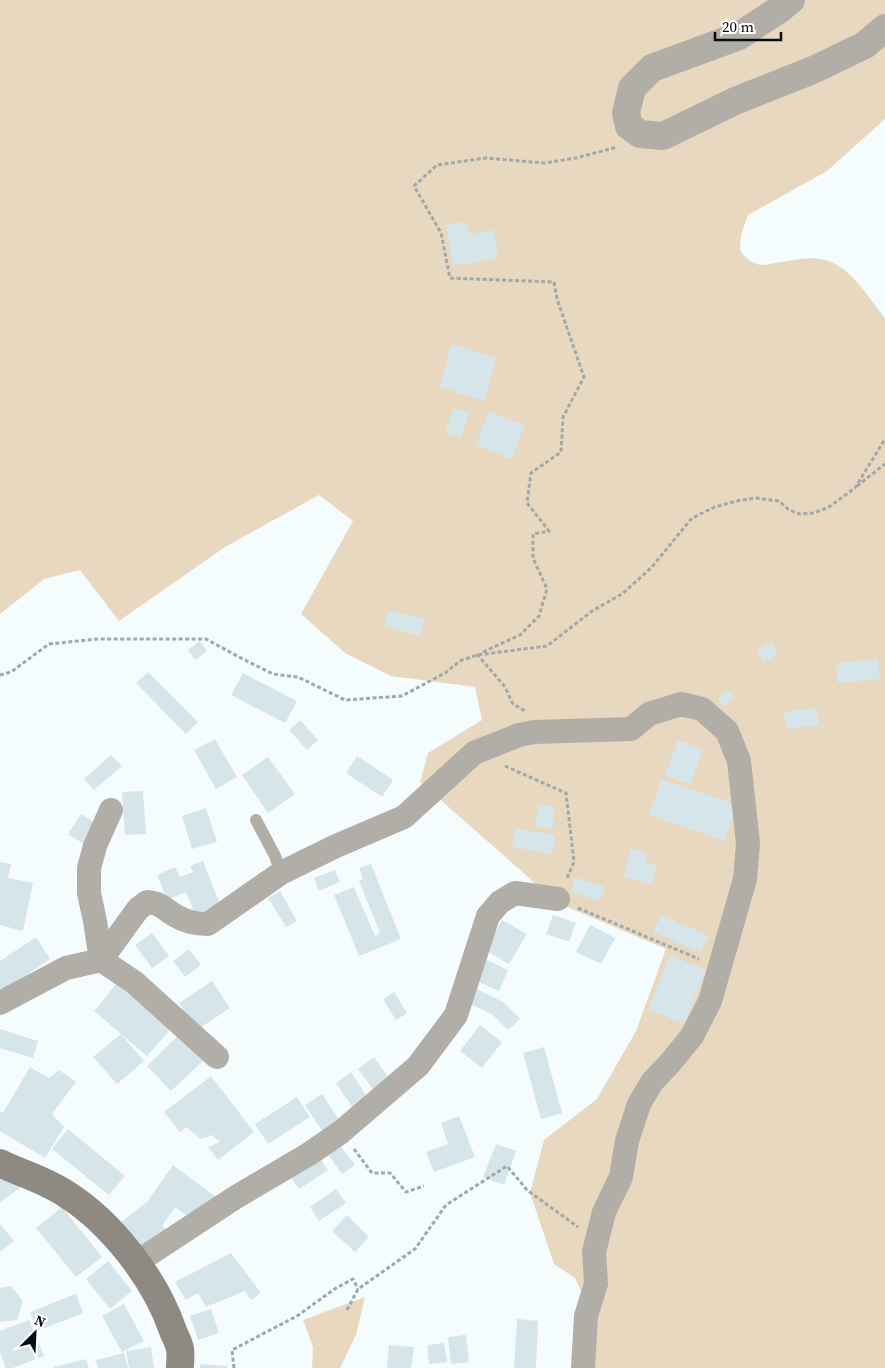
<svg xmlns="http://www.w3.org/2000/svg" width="885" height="1368" font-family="'Source Serif 4',serif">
	<rect width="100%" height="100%" fill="#f5fcfe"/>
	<!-- green -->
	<path fill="#e8d8bf" d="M0,0H885V119L827,171L748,215L741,235L740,250C744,256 749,262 757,264C763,266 770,264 776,263C795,260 815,254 833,263C856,274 869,299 885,318V1368H580L593,1318L575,1278L554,1264L530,1193L544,1140L597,1099L636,1031L666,949L551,900L526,875L420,782L428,753L482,720L475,687L391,676L345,653L301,614L353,521L319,495L225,547L119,621L80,570L44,579L0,614Z
		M365,1297L356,1335L340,1368H312L313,1347L303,1320Z"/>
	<!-- building -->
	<path fill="#d5e5ea" d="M465,222L470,234L494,230L498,258L453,266L446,225Z
		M452,344L497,358L484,401L439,387Z
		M453,408L469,413L461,438L445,433Z
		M489,411L525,425L511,459L476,445Z
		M388,610L425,619L421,636L384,626Z
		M200,641L207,651L195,660L188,650Z
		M772,642L778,655L763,662L757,649Z
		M878,659L880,679L838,683L836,663Z
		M148,672L198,722L186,734L136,683Z
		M243,673L297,701L285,723L231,695Z
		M727,690L735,696L725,706L718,699Z
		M816,708L819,725L787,729L784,712Z
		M300,720L318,740L307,750L289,730Z
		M215,739L237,777L216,789L194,750Z
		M678,740L703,749L691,784L665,776Z
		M111,755L122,766L94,790L84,779Z
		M357,756L393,780L382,797L346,773Z
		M268,757L295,794L268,813L242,775Z
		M661,779L737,805L725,841L649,815Z
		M143,791L146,834L125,835L122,792Z
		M538,804L555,807L552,829L535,827Z
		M206,808L217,842L192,849L182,816Z
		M81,814L102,827L89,847L68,834Z
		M515,828L555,835L552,854L512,847Z
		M631,849L647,853L645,862L657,866L651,885L623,876Z
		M203,861L221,906L196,916L186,892L167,900L157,875L175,867L180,877L193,872L190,866Z
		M0,862L11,864L8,878L33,883L23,931L0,925Z
		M371,864L401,939L359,956L334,895L354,887L375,936L380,933L359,881L363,879L359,868Z
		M335,870L340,882L319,891L314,878Z
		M575,877L605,887L600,901L571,892Z
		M280,891L297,921L286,927L268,898Z
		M553,915L576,923L569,942L546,934Z
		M661,915L709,936L701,953L653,932Z
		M502,920L527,934L509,964L485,950Z
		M590,925L615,938L601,964L576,952Z
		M152,933L169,956L152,968L135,945Z
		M36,937L50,959L2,991L0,988V961Z
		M189,949L201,965L185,977L173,961Z
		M670,955L706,970L684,1024L648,1009Z
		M483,958L508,970L499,991L474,980Z
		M122,977L176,1023L147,1056L94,1011Z
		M212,981L230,1008L197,1030L179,1003Z
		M477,989L503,1002L520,1019L508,1030L492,1014L470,1004Z
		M394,992L407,1013L396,1020L383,999Z
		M480,1025L502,1042L482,1068L460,1051Z
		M0,1029L38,1041L33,1058L0,1048Z
		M121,1034L144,1061L117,1084L93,1057Z
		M180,1034L204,1060L171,1091L147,1066Z
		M544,1047L562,1113L541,1119L523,1053Z
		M374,1057L391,1081L375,1092L358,1069Z
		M30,1067L49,1078L59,1070L76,1082L52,1114L64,1127L45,1158L0,1131V1111L3,1113Z
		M351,1072L368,1098L353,1108L336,1083Z
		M211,1076L254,1132L218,1160L208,1147L220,1142L212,1135L201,1139L186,1127L180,1132L164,1112Z
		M322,1094L344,1127L327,1138L305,1105Z
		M297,1097L310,1117L268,1144L255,1124Z
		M459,1116L475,1157L434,1172L426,1152L448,1144L441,1123Z
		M68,1129L125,1176L109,1195L52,1149Z
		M339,1144L355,1165L342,1174L327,1153Z
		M496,1144L516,1151L504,1185L483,1177Z
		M320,1158L328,1170L299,1189L291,1178Z
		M173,1165L216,1197L191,1219L175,1207L162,1226L168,1231L140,1252L116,1226L147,1202Z
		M5,1166L20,1188L0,1202V1169Z
		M336,1189L346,1203L319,1221L310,1207Z
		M62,1207L102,1257L76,1277L36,1228Z
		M347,1215L369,1237L355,1252L332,1231Z
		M0,1224L14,1241L0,1252Z
		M231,1253L261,1293L251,1300L245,1291L206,1307L198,1293L186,1300L175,1282Z
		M108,1261L132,1291L110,1309L86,1279Z
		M11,1286L23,1301L17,1320L0,1322V1288Z
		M76,1294L83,1313L37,1331L30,1312Z
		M124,1304L144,1341L122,1352L102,1316Z
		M211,1309L219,1333L198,1340L190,1316Z
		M517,1319L538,1321L536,1368H514Z
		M29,1320L44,1356L13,1368H6L0,1352V1331Z
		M466,1335L469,1362L451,1364L448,1337Z
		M444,1343L447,1362L429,1364L427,1345Z
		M389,1345L414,1347L411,1368H387Z
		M151,1347L154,1368H129L126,1351Z
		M124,1353L128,1368H98L96,1360Z
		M86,1359L89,1368H54V1367Z
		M200,1364L228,1366L227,1368H200Z"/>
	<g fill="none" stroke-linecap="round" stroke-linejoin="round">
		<!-- path -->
		<path stroke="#a1a8aa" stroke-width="3" stroke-dasharray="4 2.5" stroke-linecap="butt" d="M857,486L885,464
			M483,652L520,635L539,616L547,589L533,558V534L549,531L527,503L531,473L561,452L563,417L584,377L557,299L554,282L450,278L441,233L414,186L437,165L486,158L544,163L576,158L617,147
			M477,654L505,687L513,704L525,711
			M0,675L11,672L49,644L97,639H206L239,657L273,674L298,677L345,700L402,696L445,673L460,661L477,655L547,646L592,611L622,594L651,568L692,518L715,507L736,501L755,498L779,501L789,510L800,514L814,513L829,507L855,488L885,439
			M505,766L566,793L574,862L566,880
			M578,908L699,959
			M354,1149L372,1173H390L406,1192L424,1186
			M347,1310L358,1289L415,1249L446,1205L507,1166L527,1190L578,1227
			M234,1368L232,1350L297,1316L336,1288L353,1279L358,1289"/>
		<!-- service -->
		<path stroke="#b1aea8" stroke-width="12" d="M256,820L275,856L281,873"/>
		<!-- minor -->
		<path stroke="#b1aea8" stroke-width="24" d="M111,810L95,846L89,868V893L95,921L101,960L134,982L217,1057
			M0,1003L66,968L101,960L138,909L147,902C164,904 163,909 176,916C186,922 196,924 208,924L281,873L336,846L404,817L474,753L519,735L534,732L631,729L649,714L681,704L702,709L727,731L739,761L748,843L745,879L710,1001L692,1036L670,1063L652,1082L639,1104L627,1141L621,1177L604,1212L594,1252L596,1284L586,1316L583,1368
			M137,1262L236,1197L309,1154L341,1132L418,1066L456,1015L488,916L500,902L515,893L558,899"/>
		<!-- tertiary -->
		<path stroke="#b1aea8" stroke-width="28" d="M791,0L780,9L739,36L652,68L632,88L626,113L629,126L640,134L663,136L735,101L813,70L865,45L885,28"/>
		<!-- secondary -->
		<path stroke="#8e8981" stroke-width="28" d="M0,1163C22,1174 45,1180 66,1194C111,1222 156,1280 173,1331C175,1336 179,1343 180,1349C181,1355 180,1362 180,1368"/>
	</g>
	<!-- north arrow -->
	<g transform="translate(35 1333) rotate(24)" stroke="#ffffff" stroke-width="4" paint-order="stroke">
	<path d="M0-4L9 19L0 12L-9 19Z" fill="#070c0e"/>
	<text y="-8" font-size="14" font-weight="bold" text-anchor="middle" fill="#070c0e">N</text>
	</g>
	<!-- scale -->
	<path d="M715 32v8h66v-8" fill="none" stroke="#070c0e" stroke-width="2.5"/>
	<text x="722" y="32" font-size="15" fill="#070c0e" stroke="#ffffff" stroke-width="4" paint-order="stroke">20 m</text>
</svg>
